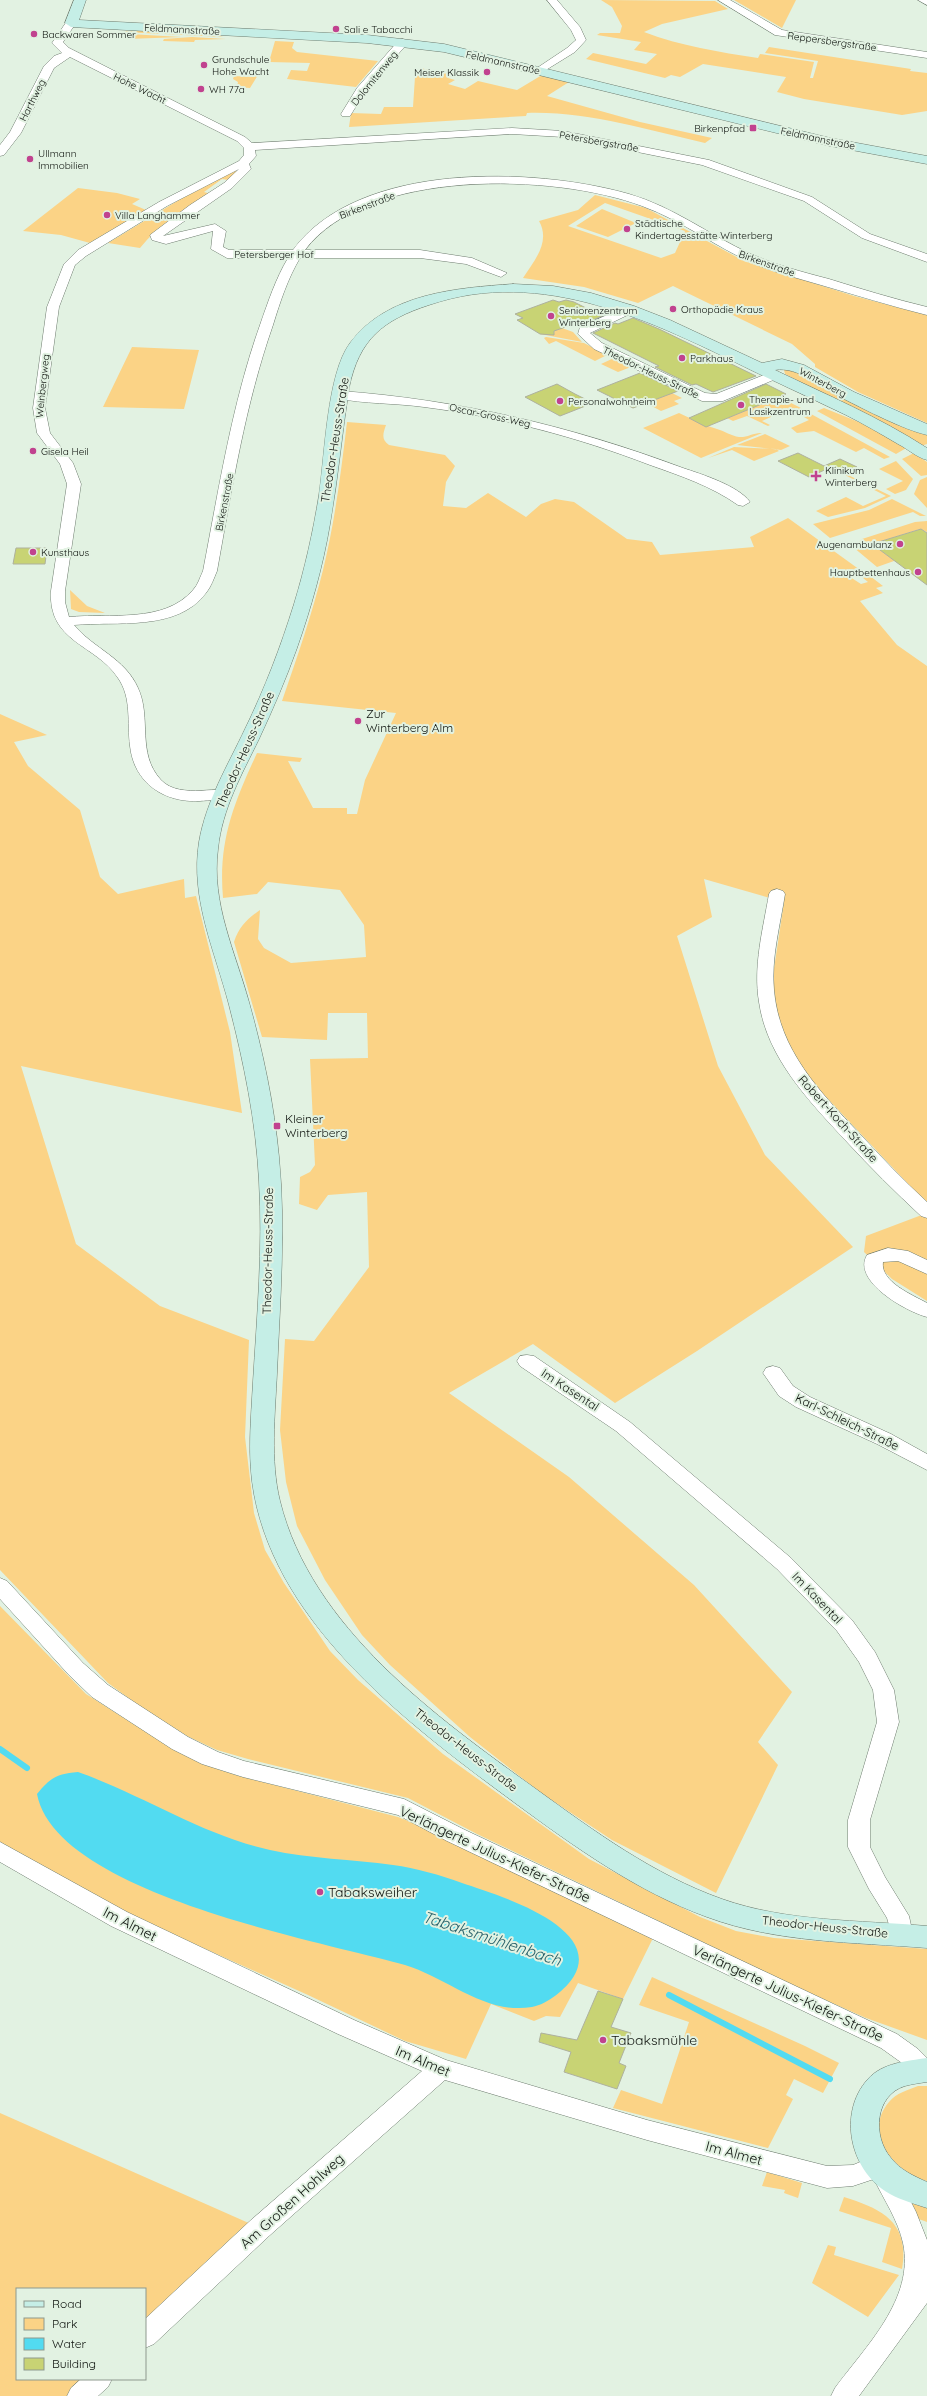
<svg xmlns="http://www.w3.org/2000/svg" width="927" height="2396" font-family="Quicksand,sans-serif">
	<rect width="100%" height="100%" fill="#e2f2e2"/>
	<!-- green -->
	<path fill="#fbd386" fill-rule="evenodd" d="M601,0L715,1L728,9L662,24L644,32C681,46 719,52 758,58L760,54L814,62L810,78H813L818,61L765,53L769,47L911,69L910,71L927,73V111L902,115L804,99L777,92L786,77L703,64L680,77L671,75L665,78L586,59L593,53L646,64L657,54L634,50L641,42L597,35L600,33H620L622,26L612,7Z
		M734,0H796L782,28Z
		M135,30L215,35L223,37L124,32Z
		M129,34L182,37L127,39Z
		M192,37L226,39L195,40L194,42L163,41L164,39Z
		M275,41L294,42L292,48L297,52L378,61L356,87L287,79L291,70L307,71L310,63L269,62Z
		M420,68L453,75L448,78L455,80L448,84L465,89L478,81L517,90L542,75L569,82L547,96L640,122L712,138L705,143C647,130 587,111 527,113L526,116L349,127L351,113L381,114L384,107H413L415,77Z
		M254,75H258L250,88L237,87L238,82L233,79L234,76L252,77Z
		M235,170L237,171L228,180L222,179L204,192L211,194C185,208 158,225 140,248L108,243L202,186Z
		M78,188L117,193L140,199L132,204L146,210L90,243L61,235L23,231Z
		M595,195L646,208L744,261L854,296L927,315V423L858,392L815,367V364L792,344L673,286L638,303L584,287L523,278C534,261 551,242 539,221L578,210ZM605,203L685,231L675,253L661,258L568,226Z
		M602,209L636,223L608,237L576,226Z
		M562,328L573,332L582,342L540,334L554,333L555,329Z
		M546,337L584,343L607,355L595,361L556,341L549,344L544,338Z
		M132,347L199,350L184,409L103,407Z
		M614,358L631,367L618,372L601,364Z
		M788,369H793L927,434V444L921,446L785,374L784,370Z
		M672,393L682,398L674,401L679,404L661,411L646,403Z
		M781,398L805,410L800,412L791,408L762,421L770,425L768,426L747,416L733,421L727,418L774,399Z
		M824,408L876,429L908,447L896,454L817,411Z
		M679,413C694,420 702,424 717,429C725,431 731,436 739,437C746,438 755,432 762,433L701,458L643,428Z
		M811,414L890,457L884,459L864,448L856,452L814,431L797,433L791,428L809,420L804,417Z
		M347,422L386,425C383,434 381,439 389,445L445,455L455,466L446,482L443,506L466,508L488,493L526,517L541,504L555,499L574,502L627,539L652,542L660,555L754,547L750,537L788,518L867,575L860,577L857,574L850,577L861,584L868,582L863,578L870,576L883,586L876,588L883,593L860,601L897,645L927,666V1204L810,1080L792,1054L778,1019L772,982L784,902L704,879L712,917L677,936L718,1066L765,1155L853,1247L697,1351L615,1403L533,1344L449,1393L569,1477L694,1585L792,1692L758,1742L778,1765L716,1893L612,1840L541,1793L470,1737L390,1665L362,1635L325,1580L297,1526L286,1482L280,1430L285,1339L314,1341L369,1267L367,1192L328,1195L317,1210L299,1204L300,1177L310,1172L315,1165L310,1059L368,1058L367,1013H328L327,1040L262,1037L234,942C239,927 247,919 260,910L258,939L264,948L291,963L366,957L364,925L340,890L268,882L257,894L223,898C218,841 234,803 257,753L302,758L300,762L288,761L313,808H347V814H357L365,780L396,713L282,701C297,658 312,614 323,570C335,521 341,472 347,422Z
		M765,434L790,446L781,450L737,445Z
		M734,447L776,449L779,451L754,461L732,450L708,458Z
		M914,453L927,462V475L921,476L902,459Z
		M896,461L913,479L906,490L895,494L886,489L903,481L879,469Z
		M844,473L891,496L865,508L828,517L816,511L846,497L863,506L886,496L843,474Z
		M927,477V508L914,494L920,480Z
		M892,499L926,516H920L913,512L830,538L813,524L869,510Z
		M927,521V532L920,529L872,544L895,561H894L877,567L853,547L862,539L915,522Z
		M70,590L87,606L105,613L79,612L71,609Z
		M0,714L47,735L14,742L28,766L80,810L100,877L118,894L184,879L185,898L196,896L230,1032L242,1113L21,1066L76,1244L160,1306L249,1340L245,1437L254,1513L265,1550L284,1583L330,1651L358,1680L443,1754L589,1859L700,1917L736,1931L774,1938L927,1949V2040L866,2018L794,1986L477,1834L408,1798L248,1759L217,1750L187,1736L138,1705L108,1683L0,1570Z
		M927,1213V1301L892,1279L864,1252L866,1236Z
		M0,1606L86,1694L173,1749L205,1765L239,1776L398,1817L424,1827L653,1938L623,1999L578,1983L560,2017L546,2016L534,2021L491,2004L466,2059L405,2041L308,1995L130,1915L0,1842Z
		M652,1977L805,2046L839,2063L823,2093L794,2079L786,2095L793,2099L768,2148L613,2108L621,2090L662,2104L689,2022L639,2005Z
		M918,2086H927V2181C895,2173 862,2133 889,2102C896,2093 908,2090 918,2086Z
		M0,2113L260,2228L145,2336V2289H17V2379H99L80,2396H0Z
		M767,2172L802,2183L798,2198L784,2193L785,2190L762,2186Z
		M903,2196L927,2206V2222L913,2217Z
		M844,2197C882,2209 910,2222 902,2269L882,2262L891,2228L839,2211Z
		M828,2245L836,2247L834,2255L899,2275L868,2317L812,2283Z"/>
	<!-- water -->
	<path fill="#52dbf1" d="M78,1772C143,1795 202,1835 270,1850C310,1859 352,1859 393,1865C416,1868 440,1875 462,1883C495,1894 603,1926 574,1976C566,1989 548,2004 532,2007C485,2015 448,1978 405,1965C321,1941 56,1894 37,1794C51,1777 57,1774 78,1772Z"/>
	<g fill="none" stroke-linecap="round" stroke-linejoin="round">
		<!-- stream -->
		<path stroke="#52dbf1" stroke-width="6" d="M0,1749L27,1768
			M669,1995L830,2079"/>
	</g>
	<!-- building -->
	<path fill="#c8d374" stroke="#aeb19e" d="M553,300L559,302L566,300L574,302L602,316L579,326L574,324L554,331V335L540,334L517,320L523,318L515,314Z
		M633,318L659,329L756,376L713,392L696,384L692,385L655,367L659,366L593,333L615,323L618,324Z
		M640,373L678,391L633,408L597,390Z
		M557,384L575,394L593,403L560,416L525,397Z
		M766,384L786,394L706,427L689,418Z
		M798,453L824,466L840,459L857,467L841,474L829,468L809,477L778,461Z
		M921,529L927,533V585L872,544Z
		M16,548H47L45,564H13Z
		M598,1991L623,1999L611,2027L631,2033L619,2063L626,2066L617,2089L564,2072L571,2052L539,2042L541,2033L577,2040Z"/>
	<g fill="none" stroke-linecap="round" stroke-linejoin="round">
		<!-- street casing -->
		<g stroke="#6e7c6f" stroke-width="1">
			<path id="street" d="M547,0H557L580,27L586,40L575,52L541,73L536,70L537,68L567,48L576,40L571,30Z
				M718,0H730L782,30L927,52V58L775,35Z
				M918,0H927V5Z
				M71,20L76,23L63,42L69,48L245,137L252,143L512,128L563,131L709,160L812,197L870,234L927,254V262L862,238L804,201L702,165L563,137L512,134L255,150L256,156L249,164L251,169L232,188L163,236L215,224L226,231L223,247L229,250H293C358,161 534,167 629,194C674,207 709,235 751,254C776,265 802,272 829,279C861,289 894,299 927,307V315C891,306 856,295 821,285C801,279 780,274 760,266C719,250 684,221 642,206C554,173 367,168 305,250H420L472,258L507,273L501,277L466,264L420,258H300C288,278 280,302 273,325C245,405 232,488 217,571C214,578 211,587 206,593C177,632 116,621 74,625C94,649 125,658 138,688C152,718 136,753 161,780C181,801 224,783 232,793C226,801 209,800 200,801C164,803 134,783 130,746C127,722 132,698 118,678C96,644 48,643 51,591L67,484L60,464L37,433L33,408L47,307L64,264L78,250L159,202L239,161L244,155V148L237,141L70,57L54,68L21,133L4,155L0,156V145L10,132L44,66L54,56L62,53L52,43L67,21ZM239,169L224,183L190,205L150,235L152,240L166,244L213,231L211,249L227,258H288C276,278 268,302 260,325C232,404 219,488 203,571C200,577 198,585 193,590C164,624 109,613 69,617L65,602V591L81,484L73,463L50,433L45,408L59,307L75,265L86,256L167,206Z
				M403,39L408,42L407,44L365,92L350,116H342L341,114L357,88L399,40Z
				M630,305L636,309L634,312L590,333L602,343L705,393L716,394L774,371L780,375L778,378L723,401H702L594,349L578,334L580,327Z
				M341,391C460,400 571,426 683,468C701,474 739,486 750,502L743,506L738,505C711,486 681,476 650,465C577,437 502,417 424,407C396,403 363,404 336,398L335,395L336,392Z
				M777,889L783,891L785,894C780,926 771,958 774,990C779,1050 820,1092 859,1133C881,1157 903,1180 927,1202V1218L921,1216C895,1192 870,1167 846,1141C809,1101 767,1058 759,1002C753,966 763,929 769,894L771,891Z
				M888,1248L908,1251L927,1260V1274L898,1261L883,1262C880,1282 913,1295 927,1303V1317C907,1312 851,1281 867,1255Z
				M527,1355L534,1356L630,1422L791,1558L852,1620L875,1652L894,1690L899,1722L870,1820V1847L885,1877L909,1916L913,1935L910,1942L902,1944L894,1942L887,1918L869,1889L848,1847V1820L877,1722L873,1690L859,1662L837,1631L777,1569L616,1431L520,1366L517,1361L520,1356Z
				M773,1366L780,1368L793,1386L810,1397L891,1434L927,1454V1470L877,1444L796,1407L779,1396L763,1373L766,1368Z
				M0,1578L7,1581L83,1663L108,1685L188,1737L218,1752L244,1761L404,1799L463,1829L897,2034L918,2049L927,2058V2079L923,2080L915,2077L902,2063L881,2048L447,1841L398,1815L243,1777L202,1764L172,1749L92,1697L69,1675L0,1599Z
				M0,1842L127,1912L354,2020L446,2060L647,2120L827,2166L853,2165L877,2155L886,2159L889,2165L893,2166L916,2212L927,2240V2303L859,2396H831L835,2388C865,2347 915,2299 903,2243C898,2220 884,2200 874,2179L853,2186L827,2188L647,2140L445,2080L269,2236L154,2344L145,2348V2319L251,2220L422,2071L338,2034L111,1926L0,1862Z
				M81,2379H112L108,2387L98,2396H67L71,2388Z"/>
		</g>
		<!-- secondary casing -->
		<g stroke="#6e7c6f" stroke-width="1">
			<path id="secondary" d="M74,0H86L79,20L367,35L444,44L830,138L927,156V164L830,146L444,52L367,43L71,27L65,23Z
				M513,284L553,286L591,293L634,306L670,320L762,363L782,359L804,365L854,392L927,424V435C902,429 866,410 842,398C823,388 798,366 775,370C827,395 879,417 927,448V460C916,457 908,449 898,444C881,434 864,424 846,415C815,400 784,386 753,371C654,322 542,266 429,305C383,320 359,339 349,388C342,433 338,479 330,524C323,566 311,608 297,648C286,679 273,709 259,739C242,774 222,809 218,849C211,903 235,951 249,1002C263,1052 274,1104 279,1157C286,1229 280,1301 277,1373C275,1415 270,1460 280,1501C311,1627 436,1717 536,1789C594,1831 654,1875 722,1899C787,1922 859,1920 927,1926V1948C853,1942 777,1943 707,1917C636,1891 575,1847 515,1803C412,1727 279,1628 254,1494C247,1457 251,1419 253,1382C257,1316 263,1248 259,1181C256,1122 244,1063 229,1005C215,951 190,899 199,842C206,801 228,765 245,729C265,688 281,646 294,604C305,568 313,532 319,495C325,454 327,374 350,343C387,293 457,288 513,284Z
				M927,2058V2082C920,2083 912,2084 905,2086C875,2095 872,2136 891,2158C900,2170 914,2176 927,2182V2208C915,2204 901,2200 890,2194C850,2172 837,2113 868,2079C882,2063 907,2061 927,2058Z"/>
		</g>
		<!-- street -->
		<use href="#street" fill="#fff" fill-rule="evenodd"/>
		<!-- secondary -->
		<use href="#secondary" fill="#c5eee6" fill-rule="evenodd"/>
	</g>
	<!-- markers -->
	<g fill="#c1428f" stroke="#e2f2e2" stroke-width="1.5">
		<circle cx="336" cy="29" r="4"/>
		<circle cx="34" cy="34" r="4"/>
		<circle cx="204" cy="65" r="4"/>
		<circle cx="487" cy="72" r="4"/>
		<circle cx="201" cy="89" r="4"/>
		<rect x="749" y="124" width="8" height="8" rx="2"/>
		<circle cx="30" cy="159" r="4"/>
		<circle cx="107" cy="215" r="4"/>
		<circle cx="627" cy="229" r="4"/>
		<circle cx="673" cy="309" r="4"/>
		<circle cx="551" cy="316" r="4"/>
		<circle cx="682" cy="358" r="4"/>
		<circle cx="560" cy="401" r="4"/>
		<circle cx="741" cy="405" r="4"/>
		<circle cx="33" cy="451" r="4"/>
		<path d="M814 470h4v4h4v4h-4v4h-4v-4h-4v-4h4z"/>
		<circle cx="900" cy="544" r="4"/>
		<circle cx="33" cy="552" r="4"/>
		<circle cx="918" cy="572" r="4"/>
		<circle cx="358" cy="721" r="4"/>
		<rect x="273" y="1122" width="8" height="8" rx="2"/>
		<circle cx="320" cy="1892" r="4"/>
		<circle cx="603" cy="2040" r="4"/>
	</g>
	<g text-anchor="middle" stroke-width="4" stroke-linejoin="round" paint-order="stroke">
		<!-- far-street labels -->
		<g font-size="10" fill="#0f140f" stroke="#e2f2e2">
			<text transform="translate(182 29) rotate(3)" y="4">Feldmannstraße</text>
			<text transform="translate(832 41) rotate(8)" y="4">Reppersbergstraße</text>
			<text transform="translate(503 62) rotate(13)" y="4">Feldmannstraße</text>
			<text transform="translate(374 78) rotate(-51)" y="4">Dolomitenweg</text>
			<text transform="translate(140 88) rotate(26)" y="4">Hohe Wacht</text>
			<text transform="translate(32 100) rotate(-63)" y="4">Harthweg</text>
			<text transform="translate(818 138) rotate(12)" y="4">Feldmannstraße</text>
			<text transform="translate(599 141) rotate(10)" y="4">Petersbergstraße</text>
			<text transform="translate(367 205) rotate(-21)" y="4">Birkenstraße</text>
			<text x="274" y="258">Petersberger Hof</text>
			<text transform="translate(767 263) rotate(20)" y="4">Birkenstraße</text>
			<text transform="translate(651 372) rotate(26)" y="4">Theodor-Heuss-Straße</text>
			<text transform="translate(823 382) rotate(28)" y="4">Winterberg</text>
			<text transform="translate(42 386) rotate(-84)" y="4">Weinbergweg</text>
			<text transform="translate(490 415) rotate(12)" y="4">Oscar-Gross-Weg</text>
			<text transform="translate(224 502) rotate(-79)" y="4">Birkenstraße</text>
		</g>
		<!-- far-poi labels -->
		<g font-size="10" fill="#0f140f" stroke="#e2f2e2" text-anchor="start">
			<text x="344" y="33">Sali e Tabacchi</text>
			<text x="42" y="38">Backwaren Sommer</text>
			<text x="212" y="63">Grundschule<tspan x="212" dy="12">Hohe Wacht</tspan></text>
			<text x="479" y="76" text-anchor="end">Meiser Klassik</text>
			<text x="209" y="93">WH 77a</text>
			<text x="745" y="132" text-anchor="end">Birkenpfad</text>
			<text x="38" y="157">Ullmann<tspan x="38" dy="12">Immobilien</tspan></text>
			<text x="115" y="219">Villa Langhammer</text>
			<text x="635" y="227">Städtische<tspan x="635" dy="12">Kindertagesstätte Winterberg</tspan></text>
			<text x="681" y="313">Orthopädie Kraus</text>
			<text x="559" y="314">Seniorenzentrum<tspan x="559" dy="12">Winterberg</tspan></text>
			<text x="690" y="362">Parkhaus</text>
			<text x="749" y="403">Therapie- und<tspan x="749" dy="12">Lasikzentrum</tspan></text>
			<text x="568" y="405">Personalwohnheim</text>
			<text x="41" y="455">Gisela Heil</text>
			<text x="825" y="474">Klinikum<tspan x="825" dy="12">Winterberg</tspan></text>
			<text x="892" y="548" text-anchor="end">Augenambulanz</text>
			<text x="41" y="556">Kunsthaus</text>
			<text x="910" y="576" text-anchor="end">Hauptbettenhaus</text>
		</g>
		<!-- street labels -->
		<g font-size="12" fill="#0f140f" stroke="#e2f2e2">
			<text transform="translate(335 440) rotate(-81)" y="4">Theodor-Heuss-Straße</text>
			<text transform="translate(245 750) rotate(-66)" y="4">Theodor-Heuss-Straße</text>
			<text transform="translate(838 1119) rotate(48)" y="4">Robert-Koch-Straße</text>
			<text transform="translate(268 1251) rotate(-89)" y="4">Theodor-Heuss-Straße</text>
			<text transform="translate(570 1390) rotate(33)" y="4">Im Kasental</text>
			<text transform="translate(847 1422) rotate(26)" y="4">Karl-Schleich-Straße</text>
			<text transform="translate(817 1598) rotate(46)" y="4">Im Kasental</text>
			<text transform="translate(466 1750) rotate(38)" y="4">Theodor-Heuss-Straße</text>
			<text transform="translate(825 1927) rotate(6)" y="4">Theodor-Heuss-Straße</text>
		</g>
		<!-- poi labels -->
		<g font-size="12" fill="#0f140f" stroke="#e2f2e2" text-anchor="start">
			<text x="366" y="718">Zur<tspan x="366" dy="14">Winterberg Alm</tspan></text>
			<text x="285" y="1123">Kleiner<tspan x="285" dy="14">Winterberg</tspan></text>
		</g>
		<!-- near-street labels -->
		<g font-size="14" fill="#0f140f" stroke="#e2f2e2">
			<text transform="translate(495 1854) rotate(25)" y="5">Verlängerte Julius-Kiefer-Straße</text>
			<text transform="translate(130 1924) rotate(27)" y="5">Im Almet</text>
			<text transform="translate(788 1993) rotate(25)" y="5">Verlängerte Julius-Kiefer-Straße</text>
			<text transform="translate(423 2061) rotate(23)" y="5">Im Almet</text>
			<text transform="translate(734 2153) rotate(15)" y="5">Im Almet</text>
			<text transform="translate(292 2201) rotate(-42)" y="5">Am Großen Hohlweg</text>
		</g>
		<!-- near-poi labels -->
		<g font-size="14" fill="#0f140f" stroke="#e2f2e2" text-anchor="start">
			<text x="328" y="1897">Tabaksweiher</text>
			<text x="611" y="2045">Tabaksmühle</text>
		</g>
		<!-- near-water labels -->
		<g font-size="16" font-style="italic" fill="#29616a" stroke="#e2f2e2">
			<text transform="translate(492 1938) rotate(18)" y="6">Tabaksmühlenbach</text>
		</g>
	</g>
	<!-- legend -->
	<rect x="16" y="2288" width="130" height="92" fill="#e2f2e2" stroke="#8e998e"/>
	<rect x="24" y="2301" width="20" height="6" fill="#c5eee6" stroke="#8e998e"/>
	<text x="52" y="2308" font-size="12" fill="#0f140f">Road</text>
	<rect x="24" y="2318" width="20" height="12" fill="#fbd386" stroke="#8e998e"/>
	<text x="52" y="2328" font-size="12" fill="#0f140f">Park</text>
	<rect x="24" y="2338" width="20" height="12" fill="#52dbf1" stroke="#8e998e"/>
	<text x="52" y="2348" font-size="12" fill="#0f140f">Water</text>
	<rect x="24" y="2358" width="20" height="12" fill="#c8d374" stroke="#8e998e"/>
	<text x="52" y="2368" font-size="12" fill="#0f140f">Building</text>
</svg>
